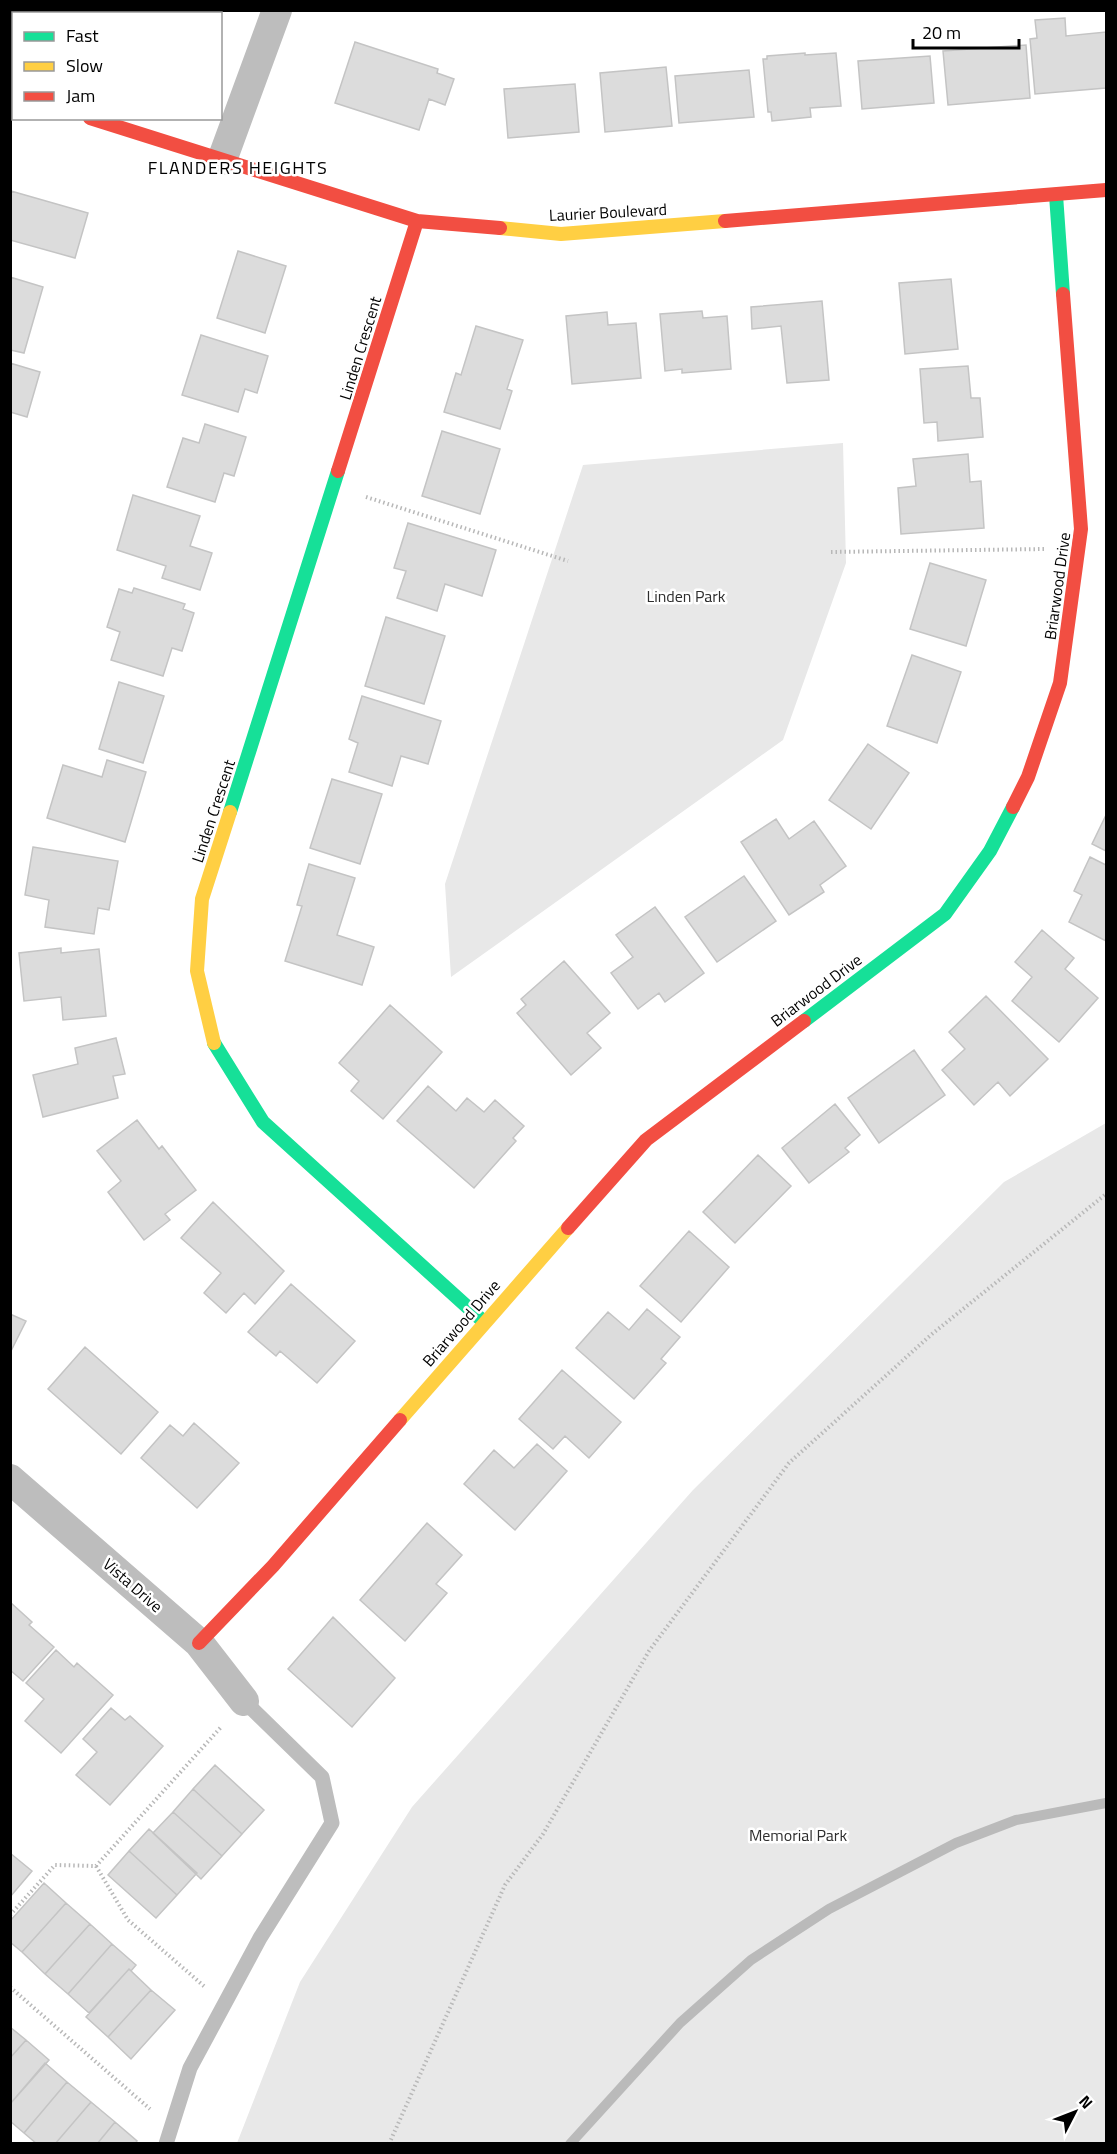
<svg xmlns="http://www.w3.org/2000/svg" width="1117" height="2154" font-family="'Titillium Web',sans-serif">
	<rect width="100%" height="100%" fill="#fff"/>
	<!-- green -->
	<path fill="#e8e8e8" d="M843,443L846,563L783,740L451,977L445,884L583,465Z
		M1106,1123V2143H237L300,1982L412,1807L693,1490L1004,1182Z"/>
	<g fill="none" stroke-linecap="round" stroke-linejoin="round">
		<!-- stream -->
		<path stroke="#bababa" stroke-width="10" d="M570,2144L680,2023L751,1960L829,1909L956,1843L1016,1820L1106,1803"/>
	</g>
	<!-- building -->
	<path fill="#dcdcdc" stroke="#c4c4c4" stroke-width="1.5" d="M47,10H151V14H57Z
		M1065,18L1066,36L1106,32V88L1035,94L1030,39L1037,38L1035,20Z
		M355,42L438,69L437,73L454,79L445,105L429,99L419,130L335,103Z
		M1026,45L1030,98L948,105L943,51Z
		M805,53V55L836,53L841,106L810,108L811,117L772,121L771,112H768L763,59H767V56Z
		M930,56L934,103L862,109L858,61Z
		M666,67L672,126L605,132L600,73Z
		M749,70L754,117L679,123L675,76Z
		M575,84L579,132L508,138L504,89Z
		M11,191L88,213L75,258L10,240Z
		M238,251L286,266L265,333L217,318Z
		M10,277L43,287L24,353L10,350Z
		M951,279L958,349L905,354L899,283Z
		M822,301L829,380L787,383L781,326L752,329L751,307Z
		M702,311L703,318L727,316L731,369L682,373V369L665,371L660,314Z
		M607,312L608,325L636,323L641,378L572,384L566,316Z
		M476,326L523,340L507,389L512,391L500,429L444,412L456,373L461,375Z
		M201,335L268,356L257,393L245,389L238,412L182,395Z
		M10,363L40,372L27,417L10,412Z
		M968,366L971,398H980L983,437L938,441L937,422L924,423L920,369Z
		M205,424L246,437L234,476L224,473L215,502L167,487L183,438L199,443Z
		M442,431L500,449L480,514L422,496Z
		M968,454L970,482L981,481L984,528L901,534L898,488L916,486L913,459Z
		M133,495L200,516L190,546L212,553L200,590L162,578L166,566L117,550Z
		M408,523L496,550L482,596L445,584L437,611L397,598L406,571L394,568Z
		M930,563L986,580L966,646L910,629Z
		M134,588L185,604L183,609L194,613L182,651L172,648L163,676L111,660L120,632L107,627L119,589L132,593Z
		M386,617L445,636L424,704L365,686Z
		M912,655L961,672L937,743L887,726Z
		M119,682L164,696L143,763L99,749Z
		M362,696L441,721L428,764L401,756L392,786L349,772L358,743L349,739Z
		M868,744L909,773L871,829L829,800Z
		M107,760L146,772L125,842L47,818L63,765L102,777Z
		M332,779L382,794L360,864L310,848Z
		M1106,815V851L1092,844Z
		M776,819L789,839L814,821L846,866L820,885L824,892L789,915L741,842Z
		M33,847L118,861L109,910L98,908L94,934L45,927L49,900L25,895Z
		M1090,857L1106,865V941L1069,922L1082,895L1074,891Z
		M309,864L355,878L337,935L374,947L362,985L285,961L302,906L297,905Z
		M744,876L776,921L717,962L685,917Z
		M655,907L704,973L665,1002L659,993L638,1009L611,973L633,957L616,935Z
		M1042,930L1074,958L1065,969L1098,998L1059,1042L1012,1001L1032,977L1015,962Z
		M61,948V953L99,949L106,1016L63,1020L61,997L24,1001L19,953Z
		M564,961L610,1013L587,1033L601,1048L571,1075L517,1013L526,1005L521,999Z
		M986,996L1048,1059L1010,1096L998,1082L974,1105L942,1070L965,1049L949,1032Z
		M390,1005L442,1052L383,1119L351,1091L359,1081L339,1063Z
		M116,1038L125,1074L113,1076L118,1098L43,1117L33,1075L78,1064L75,1048Z
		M914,1050L945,1095L879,1143L848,1098Z
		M428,1086L456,1111L467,1098L484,1112L495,1100L524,1126L513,1138L516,1141L474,1188L397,1121Z
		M835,1104L860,1135L845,1148L849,1152L809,1183L782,1148Z
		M137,1120L159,1149L162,1146L196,1190L165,1214L170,1220L144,1240L108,1192L121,1181L97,1151Z
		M758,1155L791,1186L735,1243L703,1212Z
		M213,1202L284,1271L255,1304L244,1293L226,1313L204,1293L221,1273L181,1238Z
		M689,1231L729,1267L681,1322L640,1286Z
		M291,1284L355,1341L317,1383L280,1351L276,1356L248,1332Z
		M647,1309L680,1337L661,1359L666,1363L634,1399L576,1348L608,1312L629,1330Z
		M10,1314L26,1321L10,1353Z
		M85,1347L158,1412L121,1454L48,1389Z
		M562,1370L621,1422L589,1458L565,1436L553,1449L519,1419Z
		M194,1423L239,1463L197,1508L141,1458L170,1425L183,1436Z
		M537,1444L567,1471L515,1530L464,1484L494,1450L514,1468Z
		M427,1523L462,1555L436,1584L447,1593L405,1641L360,1600Z
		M10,1602L32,1622L29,1625L54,1647L23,1681L10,1670Z
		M333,1617L395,1678L352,1727L288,1669Z
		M56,1650L74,1667L77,1663L113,1695L61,1753L25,1721L44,1699L26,1683Z
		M111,1708L125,1720L130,1716L163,1746L110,1805L76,1775L97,1752L83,1739Z
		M215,1765L264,1810L242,1834L193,1789Z
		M193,1789L242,1834L222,1856L173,1812Z
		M173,1812L222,1856L201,1879L153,1833Z
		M149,1829L197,1873L177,1895L129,1851Z
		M129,1851L177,1895L156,1918L108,1875Z
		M10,1853L32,1871L10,1897Z
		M44,1883L66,1903L22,1952L10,1942V1921Z
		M66,1903L90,1924L45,1974L22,1952Z
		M90,1924L112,1944L68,1994L45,1974Z
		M112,1944L136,1965L131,1971L129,1969L89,2013L68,1994Z
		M129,1969L151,1990L108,2037L86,2017Z
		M151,1990L175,2010L131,2059L108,2037Z
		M10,2027L26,2040L10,2058Z
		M26,2040L49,2060L10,2104V2058Z
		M45,2063L67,2082L24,2133L10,2121V2104Z
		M67,2082L91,2102L55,2144H37L24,2133Z
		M91,2102L115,2122L97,2144H55Z
		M115,2122L137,2141L135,2144H97Z"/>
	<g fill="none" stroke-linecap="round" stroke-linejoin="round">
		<!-- path -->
		<path stroke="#b8b8b8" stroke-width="4" stroke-dasharray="1.5 3" stroke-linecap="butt" d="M366,497L568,561
			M831,552L1045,549
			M96,1866L128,1920L205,1987
			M10,1915L55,1865L96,1866L222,1726
			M10,1987L150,2109
			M389,2144L505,1885L543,1834L649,1651L789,1463L932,1334L1106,1194"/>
		<!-- lane -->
		<path stroke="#bdbdbd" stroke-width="15" d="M166,2144L190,2068L260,1938L332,1823L322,1777L244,1701"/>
		<!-- street -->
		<path stroke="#bdbdbd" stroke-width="30" d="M222,160L277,10
			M10,1479L199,1643L244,1701"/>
		<!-- fast -->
		<path stroke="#16e098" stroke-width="14" d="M10,93L14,94
			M1056,195L1063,294
			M230,812L338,471
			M804,1021L945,914L990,851L1013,807
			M214,1043L263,1122L484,1322"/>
		<!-- slow -->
		<path stroke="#ffcf43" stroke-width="14" d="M500,228L561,234L725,221
			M214,1043L197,971L202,899L230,812
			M400,1420L568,1228"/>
		<!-- jam -->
		<path stroke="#f24e42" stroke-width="14" d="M90,118L417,221L500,228
			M725,221L1106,190
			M338,471L417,221
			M1013,807L1028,777L1060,683L1081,529L1063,294
			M568,1228L646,1140L804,1021
			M199,1643L273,1566L400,1420"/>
	</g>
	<g text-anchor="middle" stroke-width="5" stroke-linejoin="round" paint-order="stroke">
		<!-- street labels -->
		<g font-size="16" fill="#000" stroke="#fff">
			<text transform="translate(608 212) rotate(-3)" y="6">Laurier Boulevard</text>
			<text transform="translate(360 348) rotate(-73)" y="6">Linden Crescent</text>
			<text transform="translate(1057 586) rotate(-82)" y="6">Briarwood Drive</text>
			<text transform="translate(213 811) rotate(-72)" y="6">Linden Crescent</text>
			<text transform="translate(816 990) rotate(-37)" y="6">Briarwood Drive</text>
			<text transform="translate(461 1323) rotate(-49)" y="6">Briarwood Drive</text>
			<text transform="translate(133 1585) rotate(41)" y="6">Vista Drive</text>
		</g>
		<!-- park labels -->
		<g font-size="16" fill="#2d2d2d" stroke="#fff">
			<text x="686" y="602">Linden Park</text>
			<text x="798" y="1841">Memorial Park</text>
		</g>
		<!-- neighbourhood labels -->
		<g font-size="18" letter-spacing="1.5" fill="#000" stroke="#fff">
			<text x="238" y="174">FLANDERS HEIGHTS</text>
		</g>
	</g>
	<!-- border -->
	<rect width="1117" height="2154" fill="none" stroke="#000000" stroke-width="24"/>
	<!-- legend -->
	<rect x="12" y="12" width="210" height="108" fill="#ffffff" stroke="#999999" stroke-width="1.5"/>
	<rect x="24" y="32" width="30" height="9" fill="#16e098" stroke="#999999" stroke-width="1.5"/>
	<text x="66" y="42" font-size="18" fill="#000000">Fast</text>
	<rect x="24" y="62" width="30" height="9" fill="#ffcf43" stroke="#999999" stroke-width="1.5"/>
	<text x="66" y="72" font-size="18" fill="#000000">Slow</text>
	<rect x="24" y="92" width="30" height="9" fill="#f24e42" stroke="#999999" stroke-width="1.5"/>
	<text x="66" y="102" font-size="18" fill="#000000">Jam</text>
	<!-- north arrow -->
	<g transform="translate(1075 2112) rotate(48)" stroke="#ffffff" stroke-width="4.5" paint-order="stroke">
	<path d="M0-4.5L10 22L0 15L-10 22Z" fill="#000000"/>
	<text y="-9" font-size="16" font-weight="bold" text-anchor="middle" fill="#000000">N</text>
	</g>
	<!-- scale -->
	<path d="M913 39v9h106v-9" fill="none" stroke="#000000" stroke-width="3"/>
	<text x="922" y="39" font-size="18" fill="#000000" stroke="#ffffff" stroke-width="4.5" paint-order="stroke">20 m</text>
</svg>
